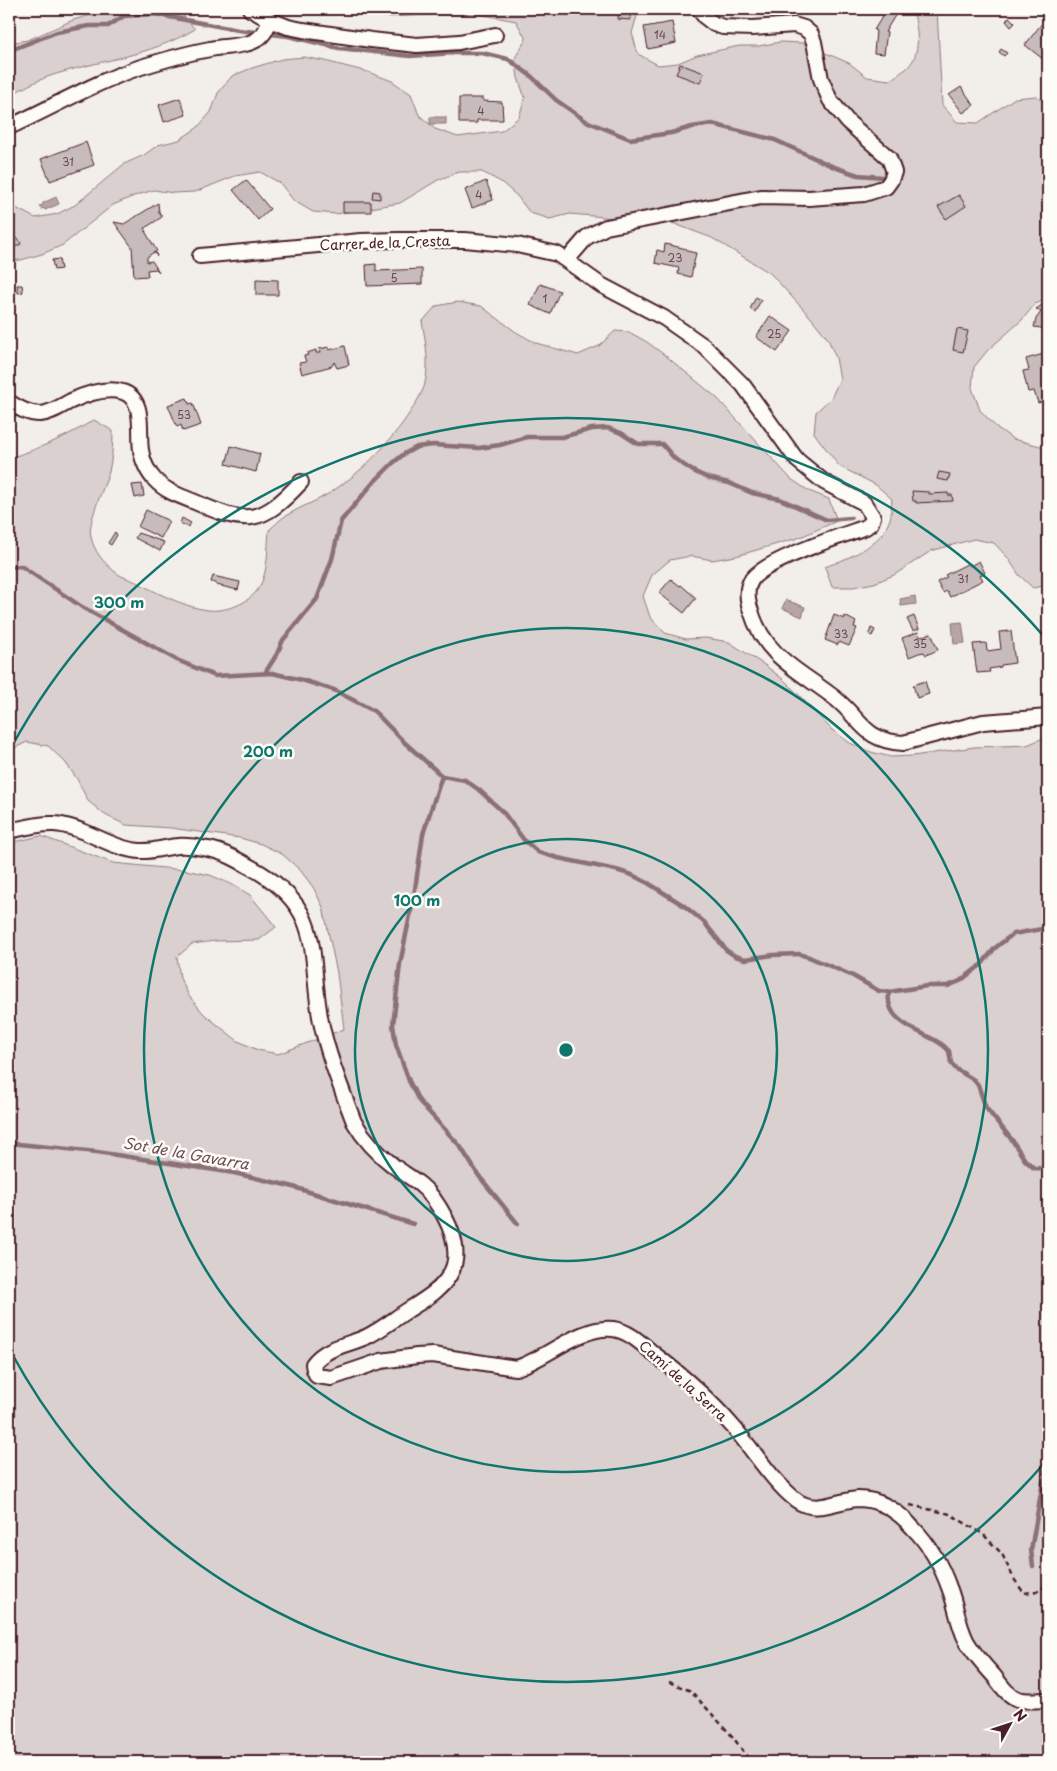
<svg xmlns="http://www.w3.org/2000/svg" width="1057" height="1771" font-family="'Playpen Sans',sans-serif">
	<rect width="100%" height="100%" fill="#f2efeb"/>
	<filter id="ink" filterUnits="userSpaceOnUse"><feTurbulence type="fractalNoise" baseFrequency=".02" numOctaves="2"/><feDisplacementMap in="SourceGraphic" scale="10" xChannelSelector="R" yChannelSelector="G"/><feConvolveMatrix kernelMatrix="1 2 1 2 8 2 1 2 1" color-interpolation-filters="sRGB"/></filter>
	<g filter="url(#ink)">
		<!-- green -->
		<path fill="#d9d0cf" stroke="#92787d" d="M111,9H169L181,13L195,29C149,57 97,60 47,77C34,82 21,89 9,96V43L28,40L73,20Z
			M326,9H639L632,33L638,54L658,65L678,63L697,55L739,46H759L780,42L802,43L849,63L867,77L890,80C895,76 901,73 906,69C923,54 917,28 913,9H937L942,105L957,122L978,123L1015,98L1036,96L1048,104V299L1035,304L1022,320L988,350L974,367L972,388L980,410L996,427L1013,439L1048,448V585L1033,588L1019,575L1008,558L994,543L974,539L931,551L894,575L874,583L853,587H832L825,567C849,558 881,546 890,519C892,513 891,505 892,499L876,485L839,466L814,433L816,412L831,398L840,379L836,358L828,339L813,320L770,273L712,238L672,223L570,214L550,219L530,213L517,196L501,182L482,172H459L438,180L400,203L336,214L313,212L294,201L280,183L260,172L235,176L195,192L174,193L154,190L134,196L113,205L63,245L42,254L21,260L9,261V198L16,208L35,218L57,214L75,205L124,164L144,155L158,145L179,140L197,128L211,112L218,93L232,76L252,68L282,59L304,57L325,61L368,72L392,81L411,94L419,115L435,129L458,137L502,131L519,117L525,98L518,78L515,58L526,39L516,21L473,13L386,17Z
			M458,302L481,306L516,332L536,343L578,355L599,346L615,331L629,332L647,342L666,356L717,398L791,479L809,491L829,499L837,521L798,538L736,556L712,560L691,556L670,560L652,575L643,596L650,617L665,633L686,639L706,638L729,642L766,666L784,680L800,696L832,730L850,743L871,752L891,757L913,756L974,747L1027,745L1048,736V1762H9V843L41,836L113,863L185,870L210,875L231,884L250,895L276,927L259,940L215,941L192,944L177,957L180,978L189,996L204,1014L238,1041L258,1050L278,1054L344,1029L337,973L323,907L313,887L300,870L282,854L261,844L240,838L171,828L126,825L105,815L88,801L77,779L65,762L48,746L27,742L9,751V458C39,449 68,436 94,420L113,431C113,445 112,458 109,472C104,489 87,521 91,537C94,551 103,562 114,571C119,576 127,578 134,581C156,592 194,613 219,610C234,608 246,603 256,592C269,575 267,550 269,530C275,525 280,519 287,515C300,507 315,502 328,494C360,474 385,448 407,417C413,408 420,397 424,387C430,366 426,343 422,322L436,306Z"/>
		<!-- water -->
		<path fill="#b7a5a6" stroke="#8b6f75" d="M430,117H446V124H430Z
			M56,197L59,204L45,210L44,208L41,209L39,206L43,205V203Z
			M915,596L916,604L901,606L900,599Z
			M786,600L805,607L802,617L782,608Z
			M962,622L965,643L954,644L952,623Z"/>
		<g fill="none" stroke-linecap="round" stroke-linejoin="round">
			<!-- stream -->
			<path stroke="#8b6f75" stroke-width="4.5" d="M9,48H16L57,32L89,26H108L124,16L154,14L238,30L288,36L339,48L410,56L454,53H482L508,59L531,76L556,100L586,121L630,139L671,133L692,127L712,124L775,140L834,167L858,175L883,177
				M9,567L21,566L82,607L177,660L215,676L272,673L302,680L334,690L374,711L404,742L442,776L465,780L479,790L503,812L524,840L538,852L558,858L616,870L632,875L648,883L683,905L704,922L726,950L735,956L745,959L773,955L799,954L809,957L853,976L879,991L889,992L927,986H948L960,981L981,965L995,948L1013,934L1048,928
				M265,673L277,654L283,640L317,599L332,559L341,521L373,483L393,463L404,454L417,447L433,445L479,448L500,445L527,437H562L592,429L608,428L621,433L638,444H662L675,459L693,471L708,478L729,483L752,493L780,499L827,520L851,518
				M442,776L423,834L414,896L400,964L393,1025L396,1045L409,1081L419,1101L460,1146L479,1176L518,1224
				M889,992C884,1025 925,1031 944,1046L949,1051L951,1063L956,1069L974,1080L978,1085L986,1108L1012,1140L1025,1160L1034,1168L1048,1169
				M9,1143L97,1152L234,1173L290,1186L413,1224
				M1033,1566L1031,1550L1048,1453"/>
		</g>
		<!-- building -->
		<path fill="#c8bbbb" stroke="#4a1f2b" d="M619,9H631L630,20L618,19Z
			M887,9L896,14L885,32H887L884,54L874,53L876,31L874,30Z
			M1009,17L1015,23L1011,27L1006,21Z
			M672,22L676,43L648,49L644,27Z
			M1043,22L1048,26V63L1025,45Z
			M1001,49L1007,53L1004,56L999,52Z
			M680,64L704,73L700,83L676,74Z
			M961,87L974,105L963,113L949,95Z
			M180,98L186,115L164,122L159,105Z
			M459,98H483V101L502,102L503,120H477V123H459Z
			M86,142L94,165L50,181L41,159Z
			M246,180L270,209L258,220L233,190Z
			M486,181L493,200L472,208L465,190Z
			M373,191L380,192V199L372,198Z
			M959,195L966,206L946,219L938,207Z
			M343,202H371V212H343Z
			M158,203L159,212L162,217L145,228L146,233L157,251L155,252L157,256L154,252L147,257V262L152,261L159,272L156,269L147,270L148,276L134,277L132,247L114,222L124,224Z
			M18,238L21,244L15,247L12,240Z
			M665,244L687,249V251L696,253L691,277L678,274L679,268L655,263L657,250L664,252Z
			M59,259L61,269L54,270L52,260Z
			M376,264V271L422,269V284L367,286L366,265Z
			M256,279L278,280V295H256Z
			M540,284L560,291L550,314L530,305Z
			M17,285H22L23,292L18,293Z
			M756,297L761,300L755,312L750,309Z
			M1048,301V329L1034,327L1036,319L1041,312L1036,309Z
			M770,316L792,331L777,352L756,337Z
			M957,329L968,331L963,352L953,350Z
			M345,346L349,365L337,368L334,362L332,366L302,374L299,363L306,362L304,356L308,355L307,353L316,350V353H320L319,349L329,347V350Z
			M1047,353L1048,400L1038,403L1034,391L1028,392L1023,371L1029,370L1026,359Z
			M187,398L189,404L193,403L201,425L183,431L181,425L177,427L168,405Z
			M231,446L260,454L256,472L226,464Z
			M939,472L950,474L948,481L937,479Z
			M142,484L144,496L135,498L132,485Z
			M912,491L929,492V494L948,493V495H952L953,501L916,503V501H913Z
			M146,510L169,521L161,538L138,527Z
			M182,518L191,523L188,527L180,523Z
			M115,532L117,535L111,545L108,543Z
			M138,533L164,542L160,551L135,538Z
			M979,561L985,573L980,575L983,580L950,597L947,591L943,593L937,582L947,577L945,575L969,563L970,566Z
			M213,576L240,582L238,590L216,585V583L211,582Z
			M671,579L680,586L681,585L696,598L684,613L659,593Z
			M834,615L844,619L845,616L856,622L854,627L857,628L849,646L839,642L838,645L825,640Z
			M914,616L919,629L913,631L907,619Z
			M871,628L875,630L872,636L869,634Z
			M1011,631L1015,663L1001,665V667L989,669L990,672L977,673L973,644L986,643L987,651L1001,649L999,632Z
			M918,632L920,637L931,633L938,650L926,655L924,652L919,653L909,657L902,638Z
			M925,681L929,694L917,698L913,685Z"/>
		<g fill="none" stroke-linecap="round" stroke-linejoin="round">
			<!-- minor casing -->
			<g stroke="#4a1f2b" stroke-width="18">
				<path id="minor" d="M270,20L288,27L303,30L371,40L417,45L459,42L495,35
					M9,127C53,107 95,82 141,67C164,60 187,53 210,49C223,46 240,47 252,42C263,37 266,31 270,20L250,9
					M200,256L361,241L397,240H465L517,245L557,254L601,285L664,318L704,346L743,385L797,460L824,482L864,503L873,517L871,523L866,527C841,536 766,560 752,579C745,589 747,600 751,611C765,658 801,671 836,699C862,720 864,741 903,743L983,722L1048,717
					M567,260L587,237L606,227L761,197L809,198L864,194L886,187L891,180L894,172L889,158L848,122L830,100L821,79L814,42L811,34L804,28L794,25L753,28L723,27L714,24L705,17L699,9
					M9,402C18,408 28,414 40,414C52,413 61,406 71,401C86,394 107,387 123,392C146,400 138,431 141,450C142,460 148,473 155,480C166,492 181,496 195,502C247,525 261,525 301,482
					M9,831C23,828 39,823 54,824C84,826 110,849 140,851C152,852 166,847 178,846C187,845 198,847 208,849C226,852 243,863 259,872C326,913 308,957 321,1022C328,1056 342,1090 354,1122C365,1141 378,1154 395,1167C409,1177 423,1184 433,1198C448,1219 465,1252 449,1276C440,1291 422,1301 408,1310C394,1319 381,1330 366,1337C348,1345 326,1347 313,1364L314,1370L317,1376L331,1378L381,1361L417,1356L433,1355L516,1368C546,1359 581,1325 613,1329C629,1331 642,1344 654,1354C683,1376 711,1401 735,1429C754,1451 773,1482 796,1500C816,1515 837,1500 858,1499C881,1499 899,1512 913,1528C930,1545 942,1567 950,1590C956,1606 958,1624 966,1640C973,1653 984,1665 994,1676C1001,1685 1007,1695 1018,1699C1027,1702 1039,1700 1048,1700"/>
			</g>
			<!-- path -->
			<path stroke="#4a1f2b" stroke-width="2.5" stroke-dasharray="5 4" stroke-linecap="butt" d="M910,1505L950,1514L983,1534L1002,1554L1014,1579L1024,1593L1038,1591L1048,1584
				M669,1682L691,1691L732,1736L751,1762"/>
			<!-- minor -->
			<use href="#minor" stroke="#fdfcf7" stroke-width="14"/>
		</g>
	</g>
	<!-- distance rings -->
	<g fill="none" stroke="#0f766e" stroke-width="2.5">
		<circle cx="566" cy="1050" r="211"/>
		<circle cx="566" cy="1050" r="422"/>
		<path d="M1047 1460A632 632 0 0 1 11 1352M11 748A632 632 0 0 1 1047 640"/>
	</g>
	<g text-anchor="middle" stroke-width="5" stroke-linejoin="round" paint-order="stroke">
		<!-- number labels -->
		<g font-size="11" fill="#6a464f">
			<text x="660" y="39">14</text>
			<text x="481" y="115">4</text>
			<text x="68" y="166">31</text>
			<text x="479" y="199">4</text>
			<text x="675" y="262">23</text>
			<text x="394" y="282">5</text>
			<text x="545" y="303">1</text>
			<text x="774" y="338">25</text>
			<text x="184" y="419">53</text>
			<text x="963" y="583">31</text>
			<text x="841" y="638">33</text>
			<text x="920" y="648">35</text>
		</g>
		<!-- street labels -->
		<g font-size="14" fill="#4a1f2b" stroke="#fdfcf7">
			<text transform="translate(385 243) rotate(-2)" y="5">Carrer de la Cresta</text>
			<text transform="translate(683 1381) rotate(42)" y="5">Camí de la Serra</text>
		</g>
		<!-- water labels -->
		<g font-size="15" font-style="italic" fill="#704e56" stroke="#fdfcf7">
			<text transform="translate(186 1154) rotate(10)" y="5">Sot de la Gavarra</text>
		</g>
	</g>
	<circle cx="566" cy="1050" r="8" fill="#0f766e" stroke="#fdfcf7" stroke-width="2.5"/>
	<g font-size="15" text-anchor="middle" font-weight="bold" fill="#0f766e" stroke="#fdfcf7" stroke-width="5" stroke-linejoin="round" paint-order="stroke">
		<text x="119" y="608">300 m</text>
		<text x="268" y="757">200 m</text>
		<text x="417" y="906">100 m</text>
	</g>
	<!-- margin -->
	<rect width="1057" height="1771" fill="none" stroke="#fdfcf7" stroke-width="30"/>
	<rect x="15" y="15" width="1027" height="1741" fill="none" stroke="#4a1f2b" stroke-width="2" filter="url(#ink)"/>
	<!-- north arrow -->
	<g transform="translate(1010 1724) rotate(50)" stroke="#fdfcf7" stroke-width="4" paint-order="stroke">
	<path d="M0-4L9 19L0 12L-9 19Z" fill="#4a1f2b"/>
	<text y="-8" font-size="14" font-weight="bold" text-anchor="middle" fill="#4a1f2b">N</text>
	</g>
</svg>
